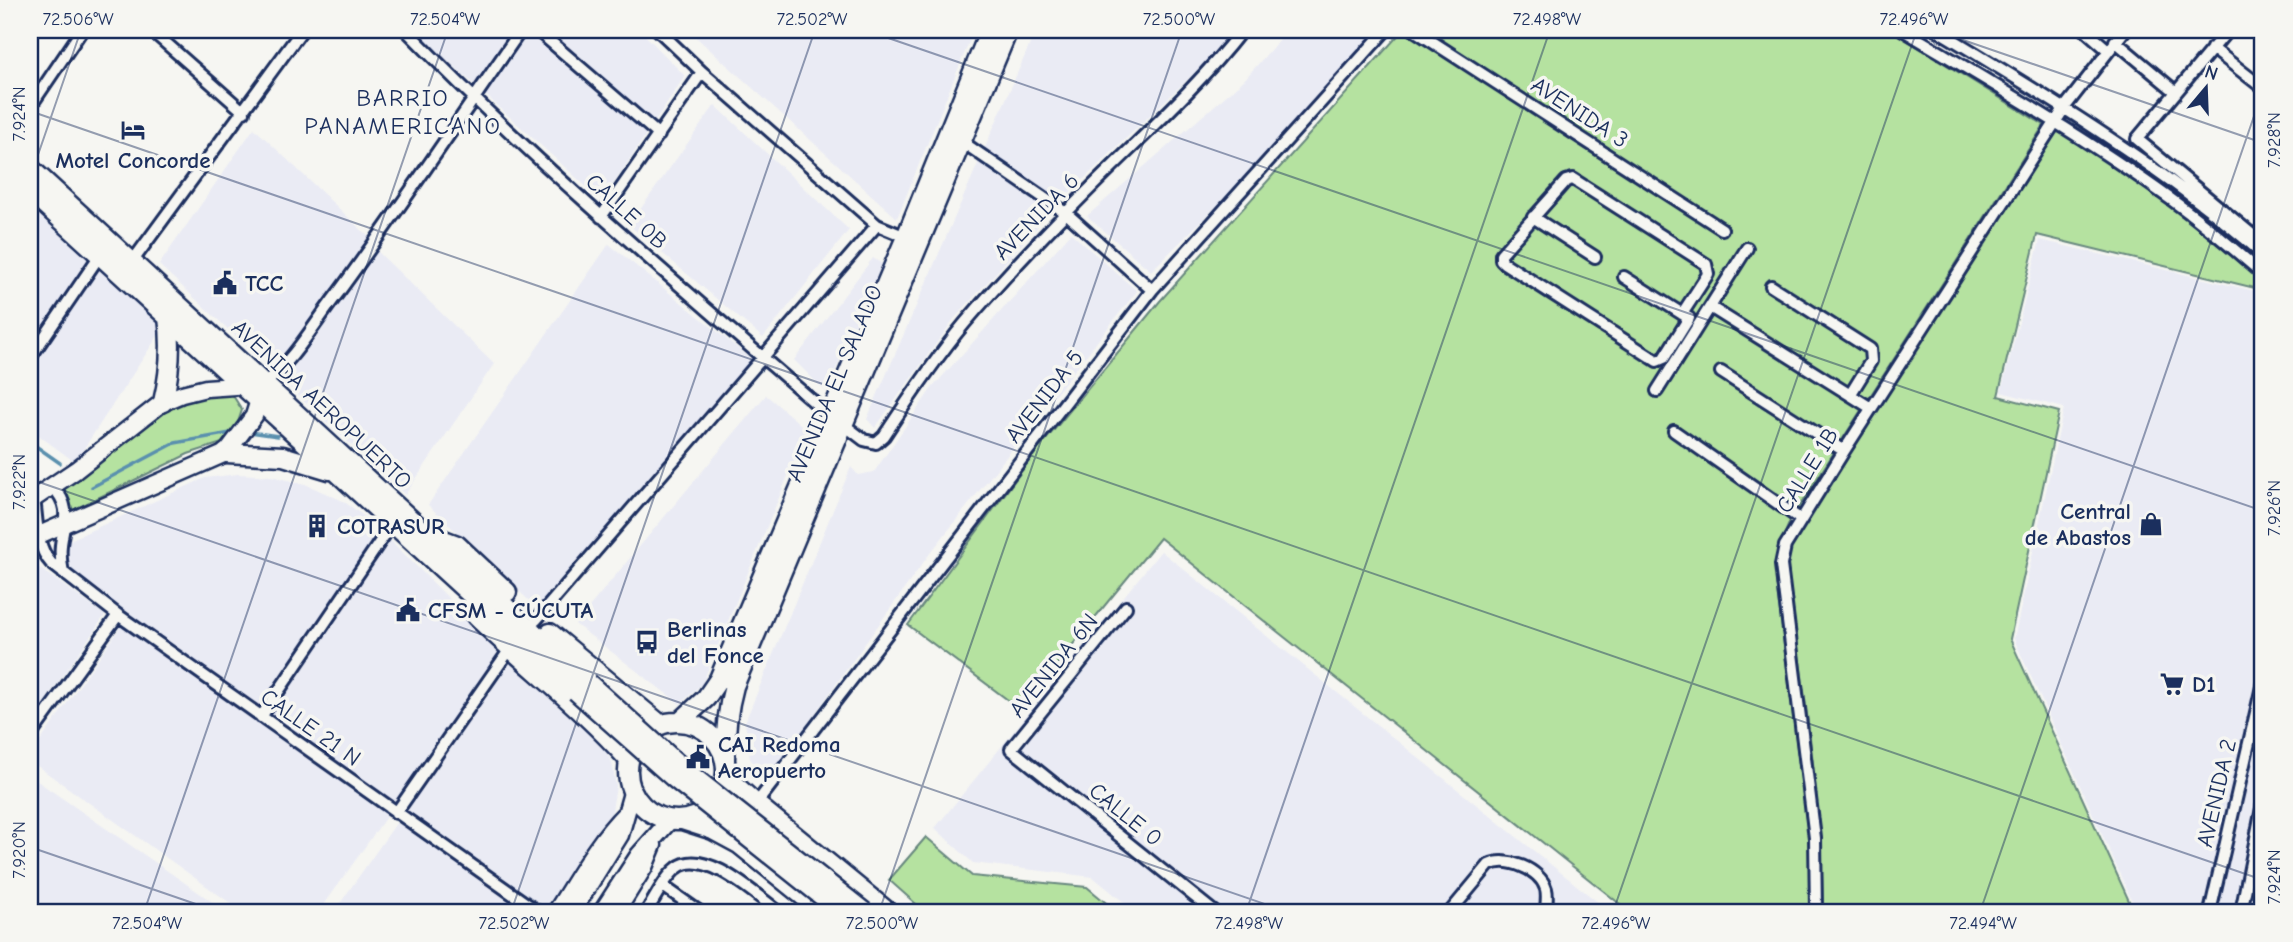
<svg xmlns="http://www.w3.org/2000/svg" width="2293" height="942" font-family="'Comic Neue',sans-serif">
	<rect width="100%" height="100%" fill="#f6f6f2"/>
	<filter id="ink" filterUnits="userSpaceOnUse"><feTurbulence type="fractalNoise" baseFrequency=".0143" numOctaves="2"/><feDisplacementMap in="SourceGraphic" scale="14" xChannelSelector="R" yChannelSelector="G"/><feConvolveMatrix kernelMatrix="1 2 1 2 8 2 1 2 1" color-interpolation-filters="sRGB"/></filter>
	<g filter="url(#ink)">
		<!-- built -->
		<path fill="#eaebf4" d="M414,30H640L685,76L602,201Z
			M688,30H974L897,218Z
			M1036,30H1232L1217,51L1061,201L954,319L875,428L867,419Z
			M1288,30H1375L1318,105L1151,271L1087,216L1244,80Z
			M715,105L849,230L763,338L629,225Z
			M254,128L371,239L272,370L159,265Z
			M30,204L163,328L75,462L30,429Z
			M1071,233L1137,291L928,556L768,779L750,759L745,722L851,467L858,475L874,472L932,388Z
			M2040,240L2263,293V912H2137L2014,639L2064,408L2001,392Z
			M609,244L755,362L540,611L428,505Z
			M376,250L494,364L405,495L283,382Z
			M873,258L882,264L826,392L794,360Z
			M766,395L807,430L702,684L680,704L575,624Z
			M238,474L271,476L305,484L343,501L382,529L260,708L44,552L205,478Z
			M389,539L501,650L395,804L270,714Z
			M1161,551L1610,912H1136L1093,877L973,863L935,828Z
			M30,565H35L105,615L30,723Z
			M121,626L388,814L319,912H243L30,761V756Z
			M511,658L597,737L612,762L616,786L612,811L599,837L549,912H546L407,811Z
			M30,776L227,912H30Z
			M397,822L528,912H334Z"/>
		<!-- green -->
		<path fill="#b5e2a0" stroke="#68887f" stroke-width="2" d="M1403,30H1890L2044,125L1790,521C1781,542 1775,559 1776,582L1809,843L1810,912H1630L1160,538L1020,709L908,625L1035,453L1160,301Z
			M2057,129L2163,196L2263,279V290L2037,235L1998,396L2059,412L2010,639L2134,912H1823C1822,800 1803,689 1789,579L1787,560L1791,547L1841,464Z
			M203,394H232L242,410L236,428L222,443L188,454L69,512L63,493L70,478L156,411Z
			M926,837L972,876L1087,887L1117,912H925L889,880Z"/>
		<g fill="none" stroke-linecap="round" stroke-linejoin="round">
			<!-- stream -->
			<path stroke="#5a90ae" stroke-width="3.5" d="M250,432L278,436
				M30,442L60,463
				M92,487L175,443L236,432"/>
			<!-- street casing -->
			<g stroke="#1b2f5e" stroke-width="16">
				<path id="street" d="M151,30L244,112
					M406,30C539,167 685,290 829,415
					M537,30L659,135
					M658,30L702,72L877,225L906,237
					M1414,30L1722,229
					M1903,30C1998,87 2095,143 2184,209C2211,229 2237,252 2263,274
					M1937,30C2050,98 2163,167 2263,254
					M2085,30L2108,50
					M2228,30L2137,139L2255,237L2263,227
					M2115,41L2176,92
					M2212,48L2263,88
					M30,107L82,30
					M961,141L1066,213L1152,290
					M601,217L702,72
					M1533,217L1595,257
					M132,262L302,30
					M1624,277L1687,317
					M1771,286L1870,349L1871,361L1850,395
					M1710,307L1871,408
					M1682,314L1708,274L1706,264L1573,179L1566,181L1501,254V260L1504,263L1657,361L1664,358L1689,318
					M30,358L100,255
					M1721,372L1844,451
					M264,384C291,364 317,320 338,293C401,207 460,118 521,30
					M1657,391L1747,248
					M843,424L864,440L876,443L884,436C909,398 935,359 964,324C996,286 1031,249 1065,214C1124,152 1189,98 1242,30
					M1674,431L1800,519
					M53,487C72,507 64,521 61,545C60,554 61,563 63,573
					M34,498C37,519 36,547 51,563L118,615L538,912
					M1126,607L1011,749L1214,912
					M536,620L877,225
					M261,717L392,524
					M30,736L118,615
					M756,804L1152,290L1386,30
					M396,813L510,649
					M663,886L700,912
					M646,912C655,899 664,878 677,868C704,846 757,896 779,912
					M1450,912L1489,865C1507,856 1540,869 1546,889C1548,896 1546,905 1546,912
					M1816,912L1815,838L1781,565L1785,546L1844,451L2065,107L2125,30
					M2210,912L2263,682
					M2241,912L2263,803"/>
			</g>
			<!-- secondary casing -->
			<g stroke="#1b2f5e" stroke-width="21">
				<path id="secondary" d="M30,501L76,470L163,402L182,394L206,388L264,384L254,416L226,453L30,539
					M556,912C578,878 597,842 626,813
					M572,912L620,835L632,793
					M602,912L639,855L670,820
					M616,912L644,867L653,845"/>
			</g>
			<!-- primary casing -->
			<g stroke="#1b2f5e" stroke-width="23">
				<path id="primary" d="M30,168L588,683
					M30,191L576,691
					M163,402C170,373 172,347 168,317
					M226,453L283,456L329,470
					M436,537L457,545L507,592
					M476,616C526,665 582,707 629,760
					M550,633L661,725
					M680,722L706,698L719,679L906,237L990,30
					M628 771a49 49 0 1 1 98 0a49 49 0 1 1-98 0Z
					M725,760C725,734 727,711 734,686L1008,30
					M726,777L756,804L888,912
					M682,820L713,830L739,844L823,912"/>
			</g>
			<!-- street -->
			<use href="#street" stroke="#f6f6f2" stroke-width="10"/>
			<!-- secondary -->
			<use href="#secondary" stroke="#f6f6f2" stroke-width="16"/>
			<!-- primary -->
			<use href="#primary" stroke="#f6f6f2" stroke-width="18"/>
			<!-- primary-bridge casing -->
			<g stroke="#1b2f5e" stroke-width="23" stroke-linecap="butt">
				<path id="primary-bridge" d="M588,683L682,768L864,912
					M576,691L674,778L842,912"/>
			</g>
			<!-- primary-bridge -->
			<use href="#primary-bridge" stroke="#f6f6f2" stroke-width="18"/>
		</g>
	</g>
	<!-- ticks -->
	<path fill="none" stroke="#1b2f5e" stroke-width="2" stroke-opacity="0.45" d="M865,30L2263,511M1934,30L2263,143M30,111L2263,880M30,178L81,30M30,479L1288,912M30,847L219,912M144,912L448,30M511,912L815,30M879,912L1182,30M1246,912L1550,30M1613,912L1917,30M1980,912L2263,90"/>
	<!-- icons -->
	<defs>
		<g id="hotel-bare" transform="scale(1.89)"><path d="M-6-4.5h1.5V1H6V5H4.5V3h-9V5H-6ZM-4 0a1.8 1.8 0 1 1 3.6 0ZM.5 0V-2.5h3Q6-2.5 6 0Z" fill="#1b2f5e" stroke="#f6f6f2" stroke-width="2.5" paint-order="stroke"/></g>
		<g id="civic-bare" transform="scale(1.89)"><path d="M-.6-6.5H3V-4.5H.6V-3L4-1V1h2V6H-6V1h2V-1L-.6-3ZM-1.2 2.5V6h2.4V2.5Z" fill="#1b2f5e" stroke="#f6f6f2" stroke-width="2.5" paint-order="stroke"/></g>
		<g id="shop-bare" transform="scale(1.89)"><path d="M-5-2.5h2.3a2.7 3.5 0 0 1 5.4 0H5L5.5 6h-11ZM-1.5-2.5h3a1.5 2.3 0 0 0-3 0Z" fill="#1b2f5e" stroke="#f6f6f2" stroke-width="2.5" paint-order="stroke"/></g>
		<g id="building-bare" transform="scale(1.89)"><path d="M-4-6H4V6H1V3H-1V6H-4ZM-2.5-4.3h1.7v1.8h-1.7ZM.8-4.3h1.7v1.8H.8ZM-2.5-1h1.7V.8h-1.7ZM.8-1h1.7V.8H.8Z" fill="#1b2f5e" stroke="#f6f6f2" stroke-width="2.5" paint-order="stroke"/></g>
		<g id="bus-bare" transform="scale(1.89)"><path d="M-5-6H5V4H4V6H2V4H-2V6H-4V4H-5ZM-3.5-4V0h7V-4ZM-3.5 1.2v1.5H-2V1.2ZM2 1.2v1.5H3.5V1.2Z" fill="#1b2f5e" stroke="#f6f6f2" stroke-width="2.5" paint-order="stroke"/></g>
		<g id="supermarket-bare" transform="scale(1.89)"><path d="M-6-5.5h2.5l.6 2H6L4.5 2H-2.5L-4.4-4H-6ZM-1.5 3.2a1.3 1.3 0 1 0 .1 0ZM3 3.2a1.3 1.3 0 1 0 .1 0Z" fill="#1b2f5e" stroke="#f6f6f2" stroke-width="2.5" paint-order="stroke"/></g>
	</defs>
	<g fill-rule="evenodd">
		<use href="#hotel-bare" x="133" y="130"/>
		<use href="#civic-bare" x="225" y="283"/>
		<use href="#shop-bare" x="2151" y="524"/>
		<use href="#building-bare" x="317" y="526"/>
		<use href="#civic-bare" x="408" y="610"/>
		<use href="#bus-bare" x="647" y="642"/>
		<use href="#supermarket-bare" x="2172" y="684"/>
		<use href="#civic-bare" x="698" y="757"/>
	</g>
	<g text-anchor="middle" stroke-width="7" stroke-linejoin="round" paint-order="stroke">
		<!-- street labels -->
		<g font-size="23" fill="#1b2f5e" stroke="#f6f6f2">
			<text transform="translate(1580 112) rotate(33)" y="8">AVENIDA 3</text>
			<text transform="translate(627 211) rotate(42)" y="8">CALLE 0B</text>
			<text transform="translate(1036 216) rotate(-46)" y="8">AVENIDA 6</text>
			<text transform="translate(834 383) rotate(-67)" y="8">AVENIDA EL SALADO</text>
			<text transform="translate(1044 396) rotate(-52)" y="8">AVENIDA 5</text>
			<text transform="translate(322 404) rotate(43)" y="8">AVENIDA AEROPUERTO</text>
			<text transform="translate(1807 470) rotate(-58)" y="8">CALLE 1B</text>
			<text transform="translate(1053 665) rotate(-51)" y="8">AVENIDA 6N</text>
			<text transform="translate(311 727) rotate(35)" y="8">CALLE 21 N</text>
			<text transform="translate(2216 793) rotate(-77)" y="8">AVENIDA 2</text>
			<text transform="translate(1126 814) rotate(39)" y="8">CALLE 0</text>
		</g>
		<!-- poi labels -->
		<g font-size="23" font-weight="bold" fill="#1b2f5e" stroke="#f6f6f2" text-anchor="start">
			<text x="133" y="168" text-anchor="middle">Motel Concorde</text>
			<text x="245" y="291">TCC</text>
			<text x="2131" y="519" text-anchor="end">Central<tspan x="2131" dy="26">de Abastos</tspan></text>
			<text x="337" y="534">COTRASUR</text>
			<text x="428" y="618">CFSM - CÚCUTA</text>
			<text x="667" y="637">Berlinas<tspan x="667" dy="26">del Fonce</tspan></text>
			<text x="2192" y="692">D1</text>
			<text x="718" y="752">CAI Redoma<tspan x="718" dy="26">Aeropuerto</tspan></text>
		</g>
		<!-- neighbourhood labels -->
		<g font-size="24" letter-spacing="2" fill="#1b2f5e" stroke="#f6f6f2">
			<text x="403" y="106">BARRIO<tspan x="403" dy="28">PANAMERICANO</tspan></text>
		</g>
	</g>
	<!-- margin -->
	<rect width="2293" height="942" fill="none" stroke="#f6f6f2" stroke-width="77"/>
	<!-- north arrow -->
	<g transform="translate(2206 88) rotate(19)" stroke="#f6f6f2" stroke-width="5" paint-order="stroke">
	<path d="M0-5L12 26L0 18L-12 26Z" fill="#1b2f5e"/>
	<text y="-10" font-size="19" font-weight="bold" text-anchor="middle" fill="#1b2f5e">N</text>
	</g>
	<rect x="38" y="38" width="2216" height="866" fill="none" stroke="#1b2f5e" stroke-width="2.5"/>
	<g font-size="18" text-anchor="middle" fill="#1b2f5e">
		<text x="78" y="25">72.506°W</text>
		<text x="445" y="25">72.504°W</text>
		<text x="812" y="25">72.502°W</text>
		<text x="1179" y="25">72.500°W</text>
		<text x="1547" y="25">72.498°W</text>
		<text x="1914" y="25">72.496°W</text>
		<text transform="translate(19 114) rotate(-90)" y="6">7.924°N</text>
		<text transform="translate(2274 140) rotate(-90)" y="6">7.928°N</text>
		<text transform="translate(19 482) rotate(-90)" y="6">7.922°N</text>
		<text transform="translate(2274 508) rotate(-90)" y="6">7.926°N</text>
		<text transform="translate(19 850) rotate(-90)" y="6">7.920°N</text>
		<text transform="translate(2274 877) rotate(-90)" y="6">7.924°N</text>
		<text x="147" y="929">72.504°W</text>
		<text x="514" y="929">72.502°W</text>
		<text x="882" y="929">72.500°W</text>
		<text x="1249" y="929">72.498°W</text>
		<text x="1616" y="929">72.496°W</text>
		<text x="1983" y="929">72.494°W</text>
	</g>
</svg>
